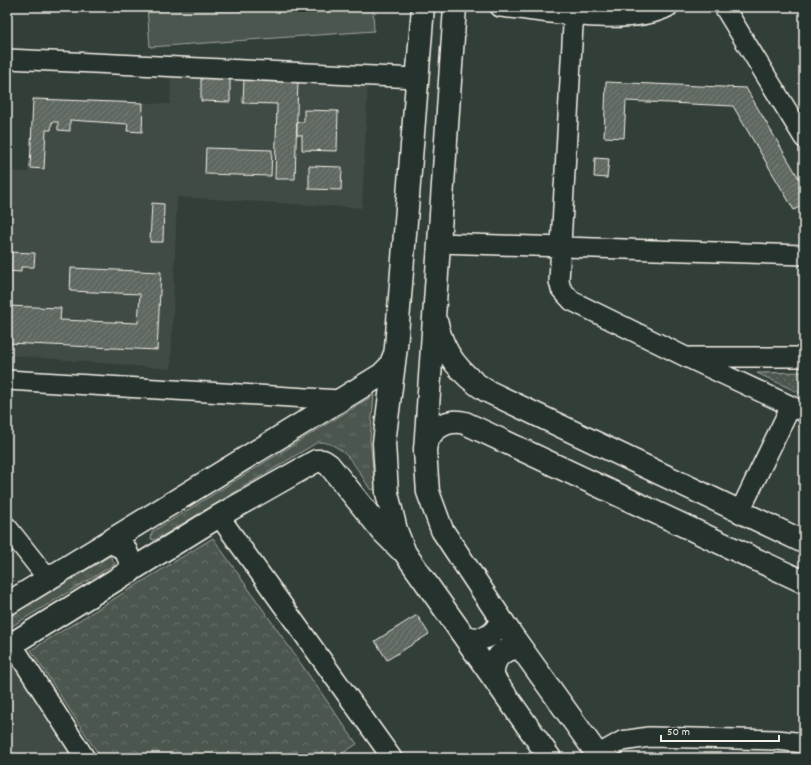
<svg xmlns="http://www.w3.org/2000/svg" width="811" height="765" font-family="Dekko,sans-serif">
	<defs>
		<pattern id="grass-tufts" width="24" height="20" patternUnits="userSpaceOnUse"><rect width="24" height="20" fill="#4c564f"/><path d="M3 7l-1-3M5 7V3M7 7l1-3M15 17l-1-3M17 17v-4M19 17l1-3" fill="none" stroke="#666f68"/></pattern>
		<pattern id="forest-crowns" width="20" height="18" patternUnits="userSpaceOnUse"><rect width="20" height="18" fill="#4c564f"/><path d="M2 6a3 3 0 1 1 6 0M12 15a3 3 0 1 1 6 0" fill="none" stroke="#666f68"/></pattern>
		<pattern id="park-dots" width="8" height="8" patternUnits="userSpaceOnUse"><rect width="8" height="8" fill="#4c564f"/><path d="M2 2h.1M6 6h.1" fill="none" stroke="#666f68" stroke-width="1.8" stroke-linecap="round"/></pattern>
		<pattern id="building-hatch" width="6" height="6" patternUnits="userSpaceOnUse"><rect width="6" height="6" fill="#5f6861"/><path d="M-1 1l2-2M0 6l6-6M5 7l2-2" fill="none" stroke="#777e78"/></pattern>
	</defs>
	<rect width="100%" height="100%" fill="#323e38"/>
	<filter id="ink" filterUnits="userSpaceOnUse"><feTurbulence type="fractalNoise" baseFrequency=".025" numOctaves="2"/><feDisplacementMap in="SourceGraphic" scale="8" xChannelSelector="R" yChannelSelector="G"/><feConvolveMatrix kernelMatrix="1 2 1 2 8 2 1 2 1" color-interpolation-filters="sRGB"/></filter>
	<g filter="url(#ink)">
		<!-- built -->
		<path fill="#404b44" d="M171,72L368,83L362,208L177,197L171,369L7,355V171L28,172L33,97L170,104Z
			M11,662L71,758H7V664Z"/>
		<!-- grass -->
		<path fill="url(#grass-tufts)" stroke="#a0a49c" d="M374,395L370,440L375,488L373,490L370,489C357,469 344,442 318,442L159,538L154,540L151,539L152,532Z
			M110,556L115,564L7,629V618Z"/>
		<!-- forest -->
		<path fill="url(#forest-crowns)" stroke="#a0a49c" d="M213,538L357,744L335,758H101L31,650Z"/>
		<!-- park -->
		<path fill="url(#park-dots)" stroke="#a0a49c" d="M804,372V395L757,373Z"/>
		<!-- pitch -->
		<path fill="#4c564f" stroke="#a0a49c" d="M147,7H373L374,31L150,47Z"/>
		<!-- building -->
		<path fill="url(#building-hatch)" stroke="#f4f1e8" d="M201,77L230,78V102L201,101Z
			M244,78L298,80L295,179H275L277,104L243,103Z
			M606,82L746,88L804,187V204L794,210L733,106L626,101L624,138L604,137Z
			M33,99L143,103L142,132L127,131L128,124L70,120V131L58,130V122H52L51,130H46L44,169L30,168Z
			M304,110L338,111L337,151L302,150V135H297V122H304Z
			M206,148L272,150L271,176L205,174Z
			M595,158L609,159L607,178L594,177Z
			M309,166L342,167L341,190L309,189Z
			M152,203L164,204L163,242H150Z
			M8,252L35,253L34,267H21V272L7,271Z
			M71,268L161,272L157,350L7,343V306L61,308L60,320L138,323L140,294L70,291Z
			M417,615L429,634L387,660L375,641Z"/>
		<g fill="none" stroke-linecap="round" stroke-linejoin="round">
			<!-- minor casing -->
			<g stroke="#f4f1e8" stroke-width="22">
				<path id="minor" d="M500,7C544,11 629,28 668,7
					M574,7L559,281L561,289L572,301L686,357L804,412
					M724,7L804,138
					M7,59L417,78
					M439,243L804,255
					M691,357H804
					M7,380L340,400
					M740,511L791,406
					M219,516L392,758
					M7,527L48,579
					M12,644L85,758
					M597,755L622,741L649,737L777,740L804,743"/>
			</g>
			<!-- major casing -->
			<g stroke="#f4f1e8" stroke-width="25">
				<path id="major" d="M423,7L396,347L384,443L387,493L396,530L405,553L550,758
					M455,7L425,451L428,492L442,530L511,634L600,758
					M437,324C443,353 462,376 487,391L804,542
					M425,448C429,430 446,418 465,423L804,582
					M111,542L125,549L131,563L130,572
					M7,604L381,375L390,366L394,356
					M464,636C481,643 495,637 501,620
					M7,647L219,516L316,461H323L329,465L383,532L400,549
					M493,677C492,658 502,648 521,648"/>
			</g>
			<!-- minor -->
			<use href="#minor" stroke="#26332d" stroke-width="19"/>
			<!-- major -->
			<use href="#major" stroke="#26332d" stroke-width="22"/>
		</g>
	</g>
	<!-- margin -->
	<rect width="811" height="765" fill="none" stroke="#26332d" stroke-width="24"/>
	<rect x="12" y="12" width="787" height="741" fill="none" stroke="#f4f1e8" stroke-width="1.5" filter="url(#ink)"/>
	<!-- scale -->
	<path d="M661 735v6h118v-6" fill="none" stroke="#f4f1e8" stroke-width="2"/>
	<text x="667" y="735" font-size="12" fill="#f4f1e8" stroke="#26332d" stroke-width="3" paint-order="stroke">50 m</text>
</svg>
